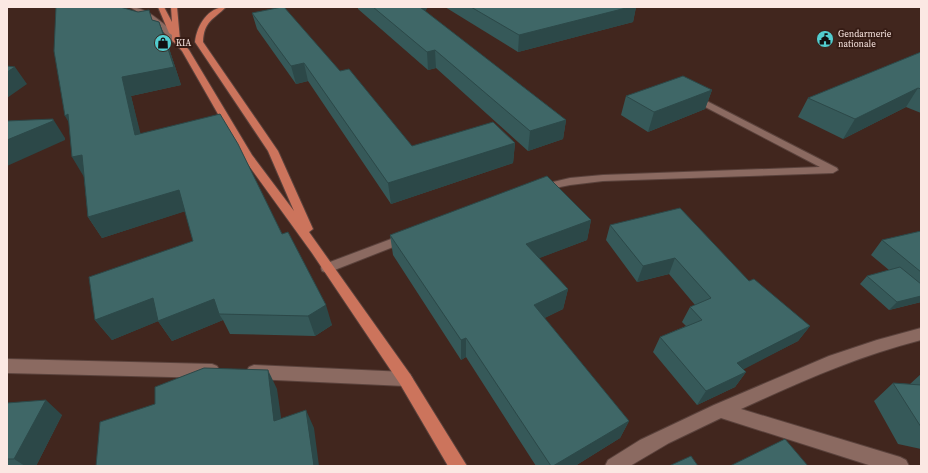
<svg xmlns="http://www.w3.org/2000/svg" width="928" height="473" font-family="'Source Serif 4',serif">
	<rect width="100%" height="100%" fill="#41261e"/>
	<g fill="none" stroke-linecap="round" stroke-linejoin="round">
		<!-- minor casing -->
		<g stroke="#5a423c" stroke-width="2">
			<path id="minor" d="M130,7C148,7 168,27 180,40L179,42H173L155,23Z
				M693,94L837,168L838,170L833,173L603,181L570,185L540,191L535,188L536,186L570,178L603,175L820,167L690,99L689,97Z
				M407,233L411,234L413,237L411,240L332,271L327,273L322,271L321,268L322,265Z
				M921,328V340C858,356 800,382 741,409L900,457L906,460L909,466H872L721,418L669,443L630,466H605L608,460L640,440L714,405L829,356L877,340Z
				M7,359L212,364L217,366L220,371L217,376L212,378L7,373Z
				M254,365L405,372L410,374L413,379L410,384L405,386L254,379L249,377L246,372L249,367Z"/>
		</g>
		<!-- major casing -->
		<g stroke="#5a423c" stroke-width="2">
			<path id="major" d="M158,7H164L172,22L171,7H177L180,40L189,50L252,155L294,211L268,151L195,42C197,25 208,7 226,7C213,20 204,21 203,42L278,151L313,229L309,232L410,374L467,466H448L400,384L312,253L242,156L182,51L172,40V35L169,33Z"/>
		</g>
		<!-- minor -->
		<use href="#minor" fill="#8b6a61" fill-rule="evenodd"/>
		<!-- major -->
		<use href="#major" fill="#cc745c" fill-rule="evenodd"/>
	</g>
	<!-- wall -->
	<path fill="#365959" d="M358,7H428L425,11L566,120L563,139L528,151L436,68L428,70L358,9Z
		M445,7H636L633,22L518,52Z
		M252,13L340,71L412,146L515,143L513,163L391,204L308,81L296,84L257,29Z
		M153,20L159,22L166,39L181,85L131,96L140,134L282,234L332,325L315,336L230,334L223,320L172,341L158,321L112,340L95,320L193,241L185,211L102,238L88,217L84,177L69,123Z
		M921,52V113L906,107L843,139L798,117L808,98Z
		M712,90L705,109L648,132L621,115L626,96Z
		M591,220L587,240L539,258L568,289L563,309L544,318L629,421L620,438L575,466H536L466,357L461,360L393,255L390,235Z
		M610,225L749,281L810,326L798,341L743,369L746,372L735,387L697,405L653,352L660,337L686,326L682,322L690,307L695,305L669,274L637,282L606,240Z
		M921,231V302L889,310L860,284L867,276L889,270L871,255L882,240Z
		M921,374V449L898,444L874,401L893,383L910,384Z
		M7,403L62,415L36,466H7Z"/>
	<!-- shaded-wall -->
	<path fill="#2c4848" d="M417,7H428L418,21Z
		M630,7H636L633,22L518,52L519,35Z
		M159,22L166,39L181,85L131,96L146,155L135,135L122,77Z
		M435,50L436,68L428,70L427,52Z
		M304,63L308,81L296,84L291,66Z
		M15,67L27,84L7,98V72Z
		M918,88L906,107L843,139L855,119Z
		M712,90L705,109L648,132L654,112Z
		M68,114L76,135L65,116Z
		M53,119L65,138V140L7,166V140Z
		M566,120L563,139L528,151L530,131Z
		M515,143L513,163L391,204L388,183Z
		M82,155L84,177L72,157Z
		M179,190L189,210L102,238L88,217Z
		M591,220L587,240L524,264L526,244Z
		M675,258L669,274L637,282L643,266Z
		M568,289L563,309L531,325L534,305Z
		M921,296V302L889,310L897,302Z
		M153,298L166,318L112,340L95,320Z
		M214,299L219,314L223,320L172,341L158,321Z
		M326,305L332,325L315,336L308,316Z
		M810,326L798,341L727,378L737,363Z
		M466,338V357L461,360V340Z
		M268,370L277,389L284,438L274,421Z
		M746,372L735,387L697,405L706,391Z
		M46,400L62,415L36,466H25L14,459Z
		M306,410L314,428L319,466H314Z
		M629,421L620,438L575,466H553Z"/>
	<!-- building -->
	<path fill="#3f6767" stroke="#2c4848" d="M56,7H120L138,12L149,10L152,20L159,22L174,67L122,77L135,135L220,114L238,144L282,234L288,232L326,305L308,316L219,314L214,299L158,321L153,298L95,320L89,277L193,241L179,190L88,217L82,155L72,157L68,114L65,116L54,51Z
		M282,7H284L340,71L349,69L412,146L493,122L515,143L388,183L304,63L291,66L252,13Z
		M373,7H420L566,120L530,131L435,50L427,52Z
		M471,7H630L519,35Z
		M921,52V89L918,88L855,119L808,98Z
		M7,66L15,67L7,72Z
		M683,76L712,90L654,112L626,96Z
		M53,119V121L7,140V121Z
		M547,176L591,220L526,244L568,289L534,305L629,421L553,466H551L466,338L461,340L390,235Z
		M680,208L749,281L754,279L810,326L737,363L746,372L706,391L660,337L702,320L690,307L711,298L675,258L643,266L610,225Z
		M921,231V272L882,240Z
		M900,267L921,284V296L897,302L867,276Z
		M204,368L268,370L274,421L306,410L314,466H96L100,422L155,404V387Z
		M893,383L921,385V427Z
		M46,400L14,459H7V403Z
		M785,439L808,466H730Z
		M691,456L698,466H669Z"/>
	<!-- icons -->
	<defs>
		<g id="civic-disc" transform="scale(0.9)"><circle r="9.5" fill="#52cdcf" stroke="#361c15"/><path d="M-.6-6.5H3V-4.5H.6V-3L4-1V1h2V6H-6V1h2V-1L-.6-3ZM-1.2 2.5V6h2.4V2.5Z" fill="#111"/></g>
		<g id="shop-disc" transform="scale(0.9)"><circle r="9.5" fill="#52cdcf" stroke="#361c15"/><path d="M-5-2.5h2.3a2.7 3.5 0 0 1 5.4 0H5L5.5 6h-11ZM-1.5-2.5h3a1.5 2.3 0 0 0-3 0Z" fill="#111"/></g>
	</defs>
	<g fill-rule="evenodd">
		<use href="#civic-disc" x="825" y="39"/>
		<use href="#shop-disc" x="163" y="43"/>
	</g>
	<g text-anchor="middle" stroke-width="4" stroke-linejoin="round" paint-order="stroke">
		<!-- far-poi labels -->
		<g font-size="9" fill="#fbe8e3" stroke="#361c15" text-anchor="start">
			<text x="838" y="37">Gendarmerie<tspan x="838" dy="10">nationale</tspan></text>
			<text x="176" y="46">KIA</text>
		</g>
	</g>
	<!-- border -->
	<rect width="928" height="473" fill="none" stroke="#fbe8e3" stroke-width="16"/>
</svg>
